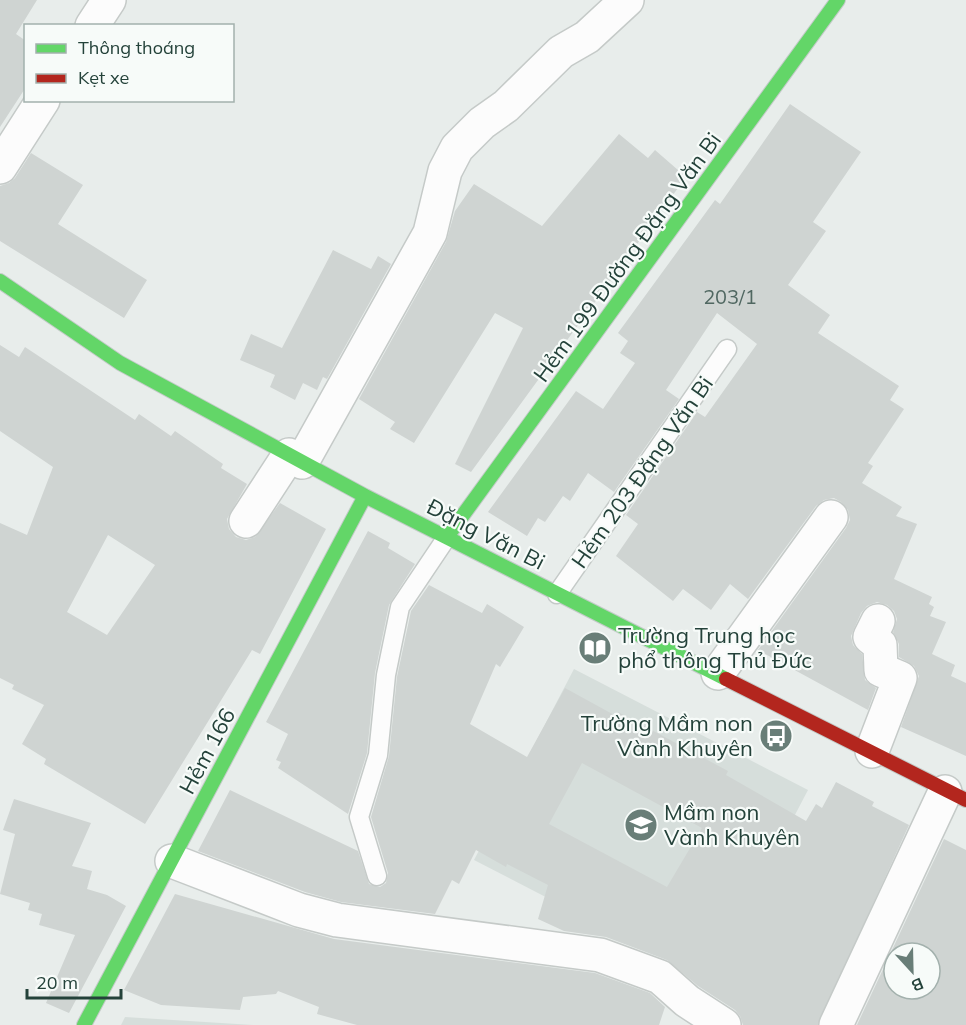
<svg xmlns="http://www.w3.org/2000/svg" width="966" height="1025" font-family="Mulish,sans-serif">
	<rect width="100%" height="100%" fill="#e8edeb"/>
	<!-- built -->
	<path fill="#d6dedb" d="M574,669L808,790L708,981L474,860Z
		M125,1017L253,1025H121Z"/>
	<!-- building -->
	<path fill="#cfd4d2" fill-rule="evenodd" d="M0,0H37L16,34L26,41V87L0,127Z
		M790,104L861,152L813,222L826,231L788,285L830,315L818,333L899,386L890,400L904,409L868,463L873,466L862,483L902,507L896,516L917,524L894,579L932,597L929,604L934,607L930,616L946,622L932,654L955,665L951,676L966,683V756L901,727L919,676L914,666L899,657V644L893,632L897,619L894,611L887,605L877,602L867,606L861,613L851,636L853,645L862,654L865,680L876,688L868,710L758,650L846,528L850,520L848,510L841,502L834,498L824,500L816,506L748,599L730,584L711,610L683,589L673,601L616,556L638,524L626,515L697,412L705,417L757,344L717,313L666,390L679,399L614,492L588,473L570,501L563,496L545,522L538,518L527,536L488,512L576,391L603,409L635,363L620,353L628,341L618,333L715,200L720,204Z
		M619,134L648,158L655,150L686,177L471,472L455,464L523,328L495,313L414,443L390,429L395,422L359,399L446,242L455,211L474,184L542,226Z
		M31,153L83,185L58,224L147,280L124,318L0,241V186L9,183L15,178Z
		M333,250L371,269L378,256L391,264L327,379L323,377L317,390L303,383L295,400L270,387L275,375L240,360L251,334L282,348Z
		M0,345L19,357L25,347L135,420L139,414L171,436L175,431L223,464L221,468L247,484L227,519L229,529L236,537L246,540L255,537L280,503L326,529L260,654L252,650L145,824L44,764L46,759L22,744L44,705L12,689L14,685L0,678V523L27,535L53,467L0,431ZM108,535L155,565L107,635L67,612Z
		M368,531L390,543L388,548L415,564L389,605L375,673L367,753L348,814L278,768L281,762L276,760L288,734L266,722Z
		M429,585L482,613L487,604L524,627L500,667L496,664L470,724L527,757L565,688L616,716L618,712L728,771L726,775L806,821L816,804L822,808L836,782L874,802L872,806L909,825L818,1025H743L740,1016L735,1010L698,986L667,960L606,937L564,931L538,919L548,885L507,864L506,867L476,850L459,884L452,880L435,914L341,902L305,892L198,851L230,790L358,851L369,884L380,887L386,883L388,873L371,817L389,756L397,677L411,611ZM582,763L702,828L667,887L549,824Z
		M14,799L91,823L72,866L92,871L87,889L107,895L126,906L69,1013L46,1003L75,935L39,925L42,914L28,910L30,903L0,894L15,834L3,830Z
		M944,839L966,850V1025H857ZM894,953H930V989H894Z
		M175,894L334,939L595,973L650,993L665,1007L659,1025H357L317,1014L319,1007L278,991L276,994L243,997L240,1010L161,1005L124,990Z"/>
	<g fill="none" stroke-linecap="round" stroke-linejoin="round">
		<!-- lane casing -->
		<g stroke="#c5cac8" stroke-width="21">
			<path id="lane" d="M557,594L727,349
				M377,876L359,817L378,755L386,675L400,607L447,537"/>
		</g>
		<!-- street casing -->
		<g stroke="#c5cac8" stroke-width="36">
			<path id="street" d="M92,26L109,0
				M0,167L43,100
				M302,462L430,233L445,171L457,148L482,123L506,106L561,52L587,37L627,0
				M246,521L289,455
				M718,673L831,517
				M872,751L900,678L881,670L880,645L870,637L878,621
				M172,861L299,910L337,920L600,955L660,977L687,1001L724,1025
				M836,1025L945,792"/>
		</g>
		<!-- fast casing -->
		<g stroke="#c3cbc8" stroke-width="16">
			<path id="fast" d="M0,281L120,363L365,496L726,679
				M447,537L838,0
				M84,1025L365,496"/>
		</g>
		<!-- jam casing -->
		<g stroke="#c3cbc8" stroke-width="16">
			<path id="jam" d="M726,679L966,800"/>
		</g>
		<!-- lane -->
		<use href="#lane" stroke="#fcfcfc" stroke-width="18"/>
		<!-- street -->
		<use href="#street" stroke="#fcfcfc" stroke-width="33"/>
		<!-- fast -->
		<use href="#fast" stroke="#63d668" stroke-width="14"/>
		<!-- jam -->
		<use href="#jam" stroke="#b3261e" stroke-width="14"/>
	</g>
	<!-- icons -->
	<defs>
		<g id="library-disc" transform="scale(1.725)"><circle r="9.5" fill="#697e78" stroke="#f7fbf9"/><path d="M-6-4Q-3-5.5-.7-3.5V5Q-3 3-6 4ZM6-4Q3-5.5 .7-3.5V5Q3 3 6 4Z" fill="#fff"/></g>
		<g id="bus-disc" transform="scale(1.725)"><circle r="9.5" fill="#697e78" stroke="#f7fbf9"/><path d="M-5-6H5V4H4V6H2V4H-2V6H-4V4H-5ZM-3.5-4V0h7V-4ZM-3.5 1.2v1.5H-2V1.2ZM2 1.2v1.5H3.5V1.2Z" fill="#fff"/></g>
		<g id="school-disc" transform="scale(1.725)"><circle r="9.5" fill="#697e78" stroke="#f7fbf9"/><path d="M0-5L7-2L0 1L-7-2ZM-4 1L0 2.5L4 1V4Q0 6-4 4Z" fill="#fff"/></g>
	</defs>
	<g fill-rule="evenodd">
		<use href="#library-disc" x="595" y="648"/>
		<use href="#bus-disc" x="776" y="736"/>
		<use href="#school-disc" x="641" y="825"/>
	</g>
	<g text-anchor="middle" stroke-width="4.5" stroke-linejoin="round" paint-order="stroke">
		<!-- number labels -->
		<g font-size="20" fill="#506761">
			<text x="730" y="304">203/1</text>
		</g>
		<!-- street labels -->
		<g font-size="22" fill="#24423a" stroke="#f7fbf9">
			<text transform="translate(627 257) rotate(-54)" y="8">Hẻm 199 Đường Đặng Văn Bi</text>
			<text transform="translate(642 472) rotate(-55)" y="8">Hẻm 203 Đặng Văn Bi</text>
			<text transform="translate(486 534) rotate(27)" y="8">Đặng Văn Bi</text>
			<text transform="translate(207 751) rotate(-62)" y="8">Hẻm 166</text>
		</g>
		<!-- poi labels -->
		<g font-size="22" fill="#24423a" stroke="#f7fbf9" text-anchor="start">
			<text x="618" y="643">Trường Trung học<tspan x="618" dy="25">phổ thông Thủ Đức</tspan></text>
			<text x="753" y="731" text-anchor="end">Trường Mầm non<tspan x="753" dy="25">Vành Khuyên</tspan></text>
			<text x="664" y="820">Mầm non<tspan x="664" dy="25">Vành Khuyên</tspan></text>
		</g>
	</g>
	<!-- legend -->
	<rect x="24" y="24" width="210" height="78" fill="#f7fbf9" stroke="#a3b1ad" stroke-width="1.5"/>
	<rect x="36" y="44" width="30" height="9" fill="#63d668" stroke="#a3b1ad" stroke-width="1.5"/>
	<text x="78" y="54" font-size="18" fill="#24423a">Thông thoáng</text>
	<rect x="36" y="74" width="30" height="9" fill="#b3261e" stroke="#a3b1ad" stroke-width="1.5"/>
	<text x="78" y="84" font-size="18" fill="#24423a">Kẹt xe</text>
	<!-- north arrow -->
	<g transform="translate(912 971) rotate(158)"><circle r="28" fill="#f7fbf9" stroke="#a3b1ad" stroke-width="1.5"/>
	<path d="M0-4.5L10 22L0 15L-10 22Z" fill="#697e78"/>
	<text y="-9" font-size="16" font-weight="bold" text-anchor="middle" fill="#24423a">B</text>
	</g>
	<!-- scale -->
	<path d="M27 989v9h94v-9" fill="none" stroke="#24423a" stroke-width="3"/>
	<text x="36" y="989" font-size="18" fill="#24423a" stroke="#f7fbf9" stroke-width="4.5" paint-order="stroke">20 m</text>
</svg>
